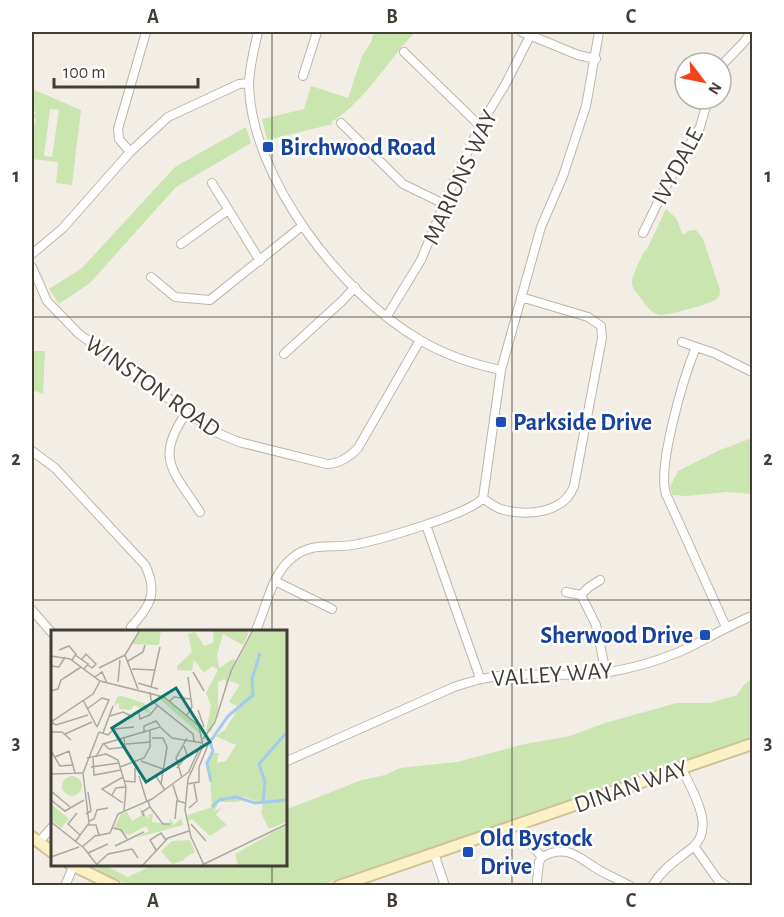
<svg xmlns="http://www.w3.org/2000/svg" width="784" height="917" font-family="'Alegreya Sans',sans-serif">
	<rect width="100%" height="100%" fill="#f2eee5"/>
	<!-- green -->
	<path fill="#cae5af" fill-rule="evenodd" d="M374,32H415C388,60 364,103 331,122L333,124L267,140L262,119L304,109L311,86L348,98L362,56L371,42Z
		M32,89L81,110L72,185L56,183L58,162L32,159V133L36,119L34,118L35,111H32ZM50,109L59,110L52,157L44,156Z
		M246,127L251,143L176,187L90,283L59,304L49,289L82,268L175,167Z
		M666,209L676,218L683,235L688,231L696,230L703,239L720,290C719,295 720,296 717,299C711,304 666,316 659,315C649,312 645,303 639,296C636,292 633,289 632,284C632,274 640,262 643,253L647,249Z
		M32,351H45L43,394L32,390Z
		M752,438V494L727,492L687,496L672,495L670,487L678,471L720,450Z
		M752,678V738L321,885H130L96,871L99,865H104L128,877L153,865L285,864V810L362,780L385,775L400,768L457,762L525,744L570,736L605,723L677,703H710L737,695L744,685Z"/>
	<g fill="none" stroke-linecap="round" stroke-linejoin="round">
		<!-- street casing -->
		<g stroke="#bcb6a8" stroke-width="10">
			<path id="street" d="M258,32C254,49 249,68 249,86C252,179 342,295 420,340C445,355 472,364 501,370
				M522,32L578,55L596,59
				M404,52L480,126
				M721,66L745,41L751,32
				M303,76L317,32
				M341,123L403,184L444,204
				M130,152L119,139L118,129L146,32
				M212,183L260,261
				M643,233L665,188L700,127L708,99
				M181,244L228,210
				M32,254L63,228L130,152L168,117L239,84L249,83
				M32,267L47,301L79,334L215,432L239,442L327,464C339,464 351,456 358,448L420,340
				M151,277L175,297L210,300L302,226
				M387,316L421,260L454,181L480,126L505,85L530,36
				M682,342L696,347
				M284,354L342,301L355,287
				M187,412C154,458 173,471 200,512
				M32,451L55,468L145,565C158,592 151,606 131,627L135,632
				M483,498C489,503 496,508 504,510C529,516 564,513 574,486L602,338L601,326L588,317L521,297
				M426,525L480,678
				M600,580L589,587L581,595L596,625L606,673
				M275,581L332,609
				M566,592L581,595
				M32,610L52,633
				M726,627L666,494C657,466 684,376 696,347L714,353L752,372
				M255,632C267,608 270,576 292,558C314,540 333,550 358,544C382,539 470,514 483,498L501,370L541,227L563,176L586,106L599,32
				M285,762L454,687C472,681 489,676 508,675C539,673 572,677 604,673C629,669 655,662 679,652C704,641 727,626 752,616
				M39,842L52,827
				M532,846L542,857L539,862L537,881
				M694,846L718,880L726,886
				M434,853L445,886
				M542,857C567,843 579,858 599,870C609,876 620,880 630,886
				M65,886L73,867
				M652,886C663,868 677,860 693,847C716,827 692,791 682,769"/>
		</g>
		<!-- secondary casing -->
		<g stroke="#d0c296" stroke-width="14">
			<path id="secondary" d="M32,837L52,852
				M70,864L115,886
				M339,886L752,744"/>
		</g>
		<!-- street -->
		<use href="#street" stroke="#fff" stroke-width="8"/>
		<!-- secondary -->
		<use href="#secondary" stroke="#fcf1c4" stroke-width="10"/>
	</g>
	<!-- grid -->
	<path fill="none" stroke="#433e35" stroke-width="1.5" stroke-opacity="0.55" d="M272,32V632M512,32V886M32,317H752M32,600H752M272,864V886"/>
	<!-- markers -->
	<g fill="#1a4fb4" stroke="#fff" stroke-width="2">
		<rect x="262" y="141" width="12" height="12" rx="3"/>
		<rect x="495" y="416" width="12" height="12" rx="3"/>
		<rect x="699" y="629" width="12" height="12" rx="3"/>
		<rect x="462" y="846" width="12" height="12" rx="3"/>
	</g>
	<g text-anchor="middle" stroke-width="5" stroke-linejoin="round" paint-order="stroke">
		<!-- transit labels -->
		<g font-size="24" font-weight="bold" fill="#164399" stroke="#fff" text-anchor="start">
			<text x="280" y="155">Birchwood Road</text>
			<text x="513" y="430">Parkside Drive</text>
			<text x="693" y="643" text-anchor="end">Sherwood Drive</text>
			<text x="480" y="846">Old Bystock<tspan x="480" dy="28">Drive</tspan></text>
		</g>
		<!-- street labels -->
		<g font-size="24" fill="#433e35" stroke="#fff">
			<text transform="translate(677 166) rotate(-62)" y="8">IVYDALE</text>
			<text transform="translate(460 177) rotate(-65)" y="8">MARIONS WAY</text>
			<text transform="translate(153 386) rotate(35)" y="8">WINSTON ROAD</text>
			<text transform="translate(552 674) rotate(-4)" y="8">VALLEY WAY</text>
			<text transform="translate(631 786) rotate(-19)" y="8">DINAN WAY</text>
		</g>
	</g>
	<!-- overview -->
	<g transform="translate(51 630)">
		<rect width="236" height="236" fill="#f2eee5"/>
		<path d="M90,0H110L108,15L81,14ZM162,0H199L192,15L172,4L166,25L168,38L182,29L185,31L172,65L175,53L174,49L167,52V79L160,102L155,101L160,76L155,63L167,40L161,36L153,43L143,30L141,41L126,40V36L141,22L137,4L144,2L153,16L163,12ZM203,0H235V192L218,199L210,183L212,174L191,166L194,169L186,172H168L163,182L169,178L174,181L169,179L165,185L176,195L159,206L141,189L137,191V185L161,177L158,132L161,123H168L166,133L175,131L185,115L164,106L174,100L188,77L178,72L189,55L179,51L180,44ZM103,64L113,67L147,96L150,105ZM71,66L93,73L100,84L83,75L80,80L68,79V73L63,76L66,67ZM11 156a10 10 0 1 1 20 0a10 10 0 1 1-20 0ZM0,174L18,189L10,198L0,190ZM88,176L98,190L97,185L102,183L101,192L118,194L119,188L123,195L130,188L132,195L85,208L98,201L95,196L78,205L63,198L70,184L76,182L81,191L91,185ZM235,195V235H187L184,224ZM139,210L144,222L133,228L134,230L121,234L110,221L121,211Z" fill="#cae5af"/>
		<path fill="none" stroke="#a3cbed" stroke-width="3" d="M160,152L156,133L162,121L159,112L177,86L202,65L201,49L209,23M212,172L214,152L208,134L236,102M161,177L168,170L185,167L204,173L236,170"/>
		<path fill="none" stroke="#aca89f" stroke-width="1.5" d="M8,20L18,16L25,24L21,30M24,25L37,34L33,39M74,25L87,59M74,25L89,0M0,26L19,29L49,51L113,67L148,96L152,116L137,149L134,180L140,207L153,235M31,29L35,24L45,34L41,38L37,35M77,31L92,22L94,15M0,36L8,37L14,27M48,38L74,25M81,39L104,40M142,42L153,61M44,47L51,42L56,53M67,52L69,30M87,53L107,59M100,57L109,17M0,61L7,59L10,50L30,37M99,62L100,70L142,104L143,111M32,70L46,97M119,71L123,67L140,69M36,79L51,68L58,70L46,97M147,80L153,97M88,83L89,89L99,85L107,75M37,85L5,95L0,92L42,64L49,51M136,85L141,77L137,47M59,86L72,82L82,87M0,102H11L20,110M48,102L57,105L63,99L83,97M52,103L62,76M93,103V96L105,91L109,96M14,104L41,92M101,108H112L116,117L110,154M152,109L164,92L180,41L202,0M53,114L58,119L74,117L73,108M75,114L100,112M0,121L9,136L22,135M4,127L18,121L24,143M45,127L52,114L109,97L121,108L152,113M36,128L55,124L67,130L75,157L73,182M42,128L43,145L70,140M90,131L112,139M40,137L68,133M69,137L93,128L99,117V101M126,138L136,125L133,116M138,141L150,115M0,144L31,143M104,145L114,160M88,146L96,172M72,147L51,159L72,173M131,148L125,128L136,108M73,151L84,152V138M136,154L148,152V137L157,115M122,155L127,171L134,173M0,161L19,177M61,165L65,158L75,157M0,170L14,181L33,170M99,177L112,194H119M138,178L146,171L143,154M26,183L17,194L29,205M35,184L40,181L37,162M93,186L91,182L99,177L97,171M124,189L126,170M38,191L43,189L46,180L57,178M0,192L33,218L46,235M140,194L155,211M37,195H45L48,205M62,198L70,200L76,209M24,212L38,193L32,143L48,102M64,216L93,202M31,217L44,206L59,203L67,184L101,169L139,141M105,220L99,210L110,203L115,210M37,223L57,214M0,227L28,217M46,234L57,224L81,219L87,228M92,235L117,208L138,201M151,235L236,194"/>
		<path fill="#0f766e" fill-opacity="0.15" stroke="#0f766e" stroke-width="3" d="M125,58L159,112L95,152L61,98Z"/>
		<rect width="236" height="236" fill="none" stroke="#433e35" stroke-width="3"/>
	</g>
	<!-- border -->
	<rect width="784" height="917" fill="none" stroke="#ffffff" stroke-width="66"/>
	<!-- north arrow -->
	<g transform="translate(703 81) rotate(122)"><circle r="28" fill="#ffffff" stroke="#b4b2ae" stroke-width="1.5"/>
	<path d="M0-4.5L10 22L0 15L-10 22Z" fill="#f1441c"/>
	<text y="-9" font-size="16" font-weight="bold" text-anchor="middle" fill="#433e35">N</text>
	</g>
	<!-- scale -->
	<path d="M54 78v9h144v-9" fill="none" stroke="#433e35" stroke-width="3"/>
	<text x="63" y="78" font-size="18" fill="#433e35" stroke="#ffffff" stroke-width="4.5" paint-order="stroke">100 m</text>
	<rect x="33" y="33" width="718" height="851" fill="none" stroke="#433e35" stroke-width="2"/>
	<g font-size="20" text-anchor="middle" font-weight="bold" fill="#433e35">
		<text x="153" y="23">A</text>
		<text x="392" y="23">B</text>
		<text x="631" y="23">C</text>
		<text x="16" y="182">1</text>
		<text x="768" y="182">1</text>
		<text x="16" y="465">2</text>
		<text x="768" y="465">2</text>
		<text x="16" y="749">3</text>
		<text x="768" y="749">3</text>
		<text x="153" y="907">A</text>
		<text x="392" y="907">B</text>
		<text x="631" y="907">C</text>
	</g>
</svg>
